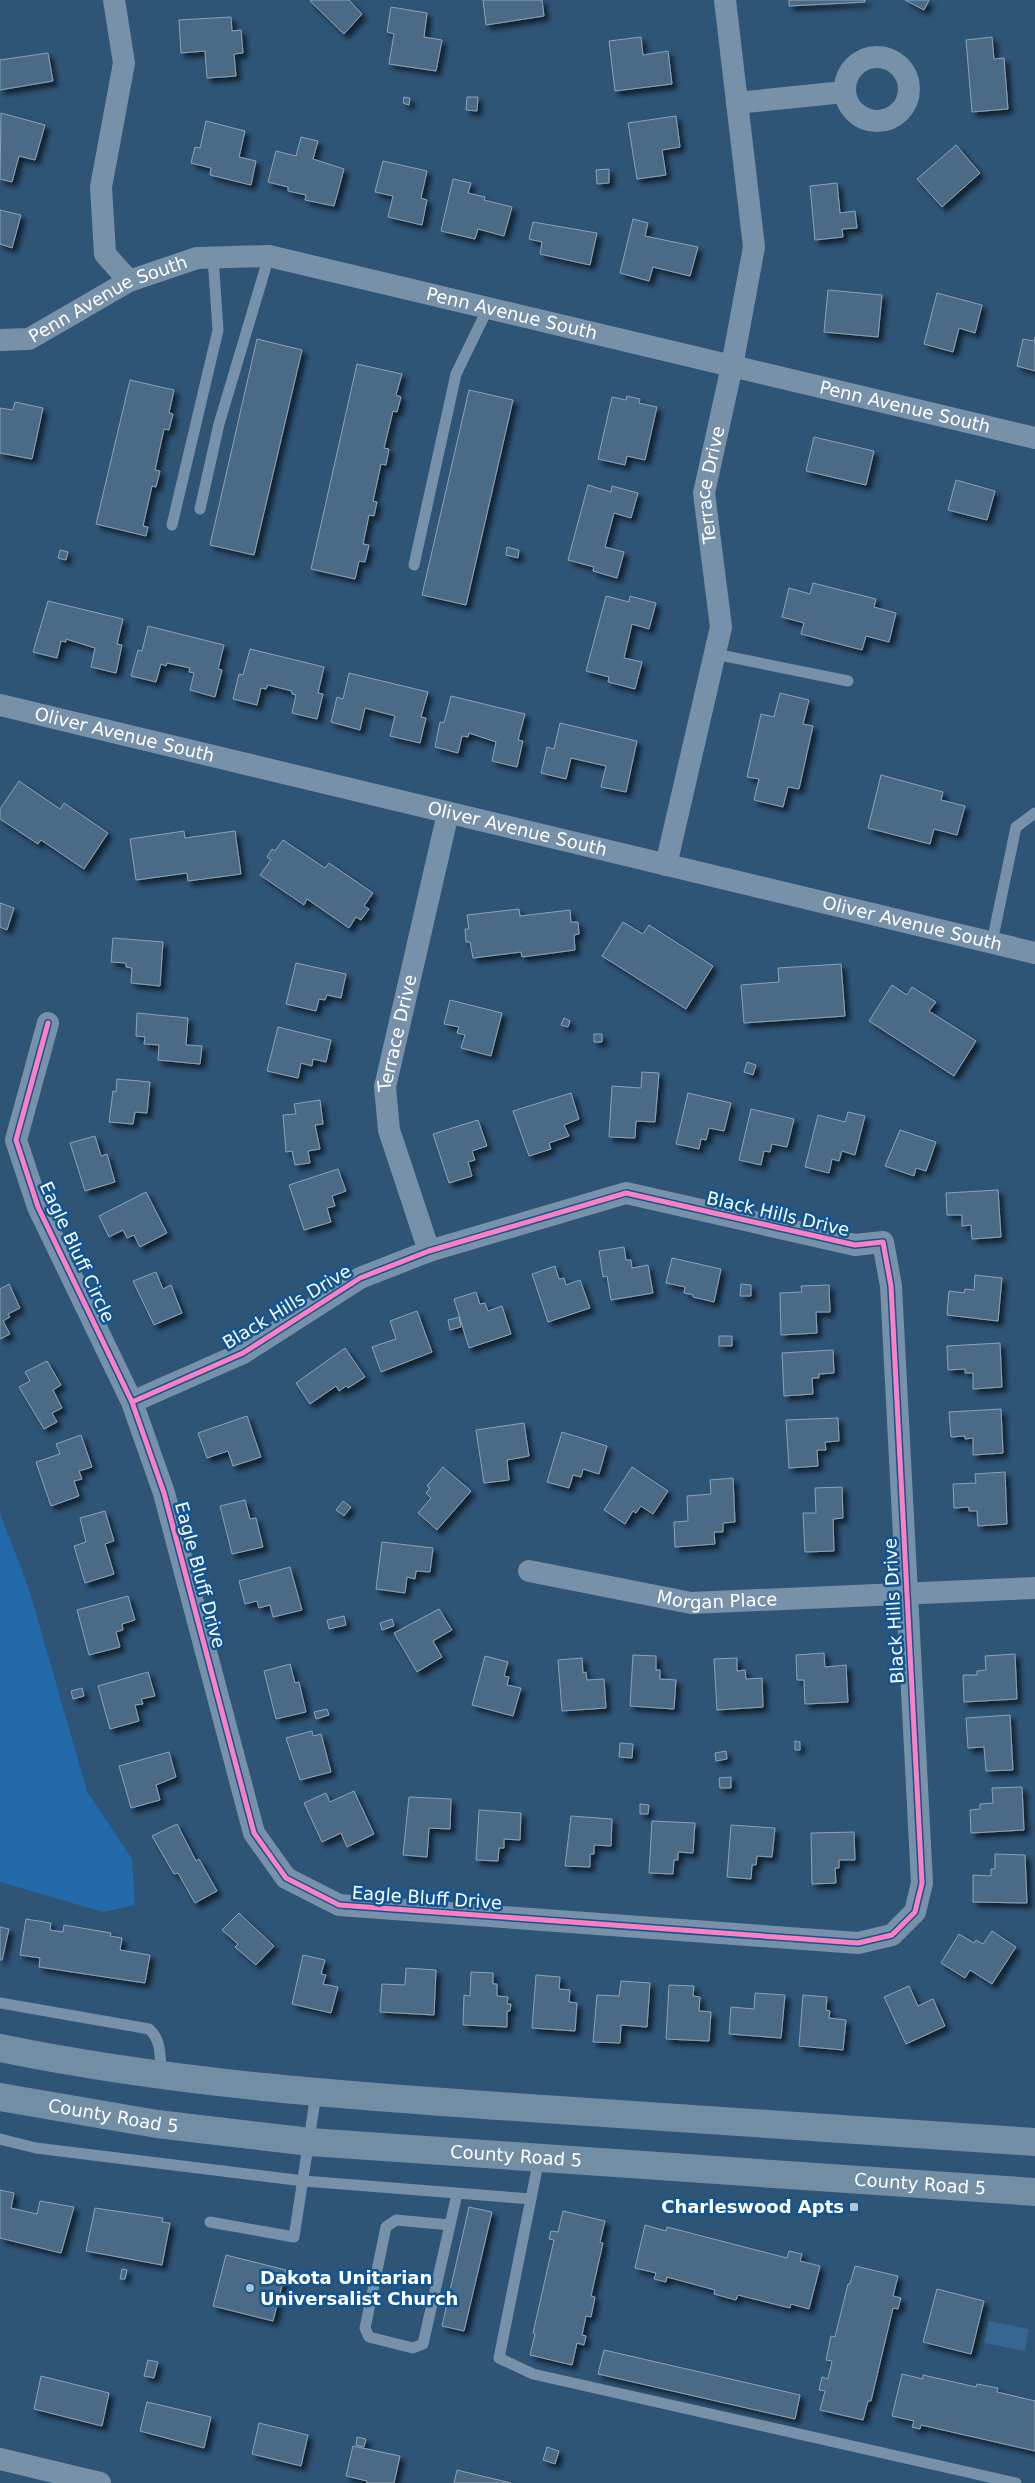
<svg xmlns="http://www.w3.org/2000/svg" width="1035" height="2483" font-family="'DejaVu Sans',sans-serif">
	<defs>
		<filter id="shadow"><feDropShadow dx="4.5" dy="4.5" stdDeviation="2.5" flood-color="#0009"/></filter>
	</defs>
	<rect width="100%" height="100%" fill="#2e5476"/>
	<!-- green -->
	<path fill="#226aa9" d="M0,1513L29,1589L87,1791L132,1859L135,1905L103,1912L0,1882Z"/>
	<!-- water -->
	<path fill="#366793" d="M989,2321L1029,2329L1025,2351L984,2343Z"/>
	<!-- building -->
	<path fill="#4c6a85" stroke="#8ca3b6" filter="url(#shadow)" d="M311,0H349L362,14L344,34L310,1Z
		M483,0H542L544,16L486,25Z
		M789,0H865V2L789,6Z
		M905,0H929L924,10Z
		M391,7L427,13L424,37L442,40L436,71L389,64L394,34L387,32Z
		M231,17L232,31L241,30L243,53L234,54L236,76L207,78L205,51L181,53L179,20Z
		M641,37L643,55L668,51L672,84L615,91L609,41Z
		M992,37L994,59L1004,58L1008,109L972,112L966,40Z
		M48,53L53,81L0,90V60Z
		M404,97L410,98L409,105L403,103Z
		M467,97H478L477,111L466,110Z
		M1,113L45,125L35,160L19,156L12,182L0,179Z
		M676,116L680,147L662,150L666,175L637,179L628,123Z
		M206,121L245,131L239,157L256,161L251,185L210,175L211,168L191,163L195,147L200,148Z
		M301,137L318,141L313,159L344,169L334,206L305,200L306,195L288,191V187L268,182L276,151L296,156Z
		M956,145L980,173L942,207L917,179Z
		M383,161L427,171L421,198L427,200L422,225L388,217L393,196L375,192Z
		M609,169V183L597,184L596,170Z
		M453,179L471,183L468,193L485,197L484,200L512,207L504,236L478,229L475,239L441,231Z
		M837,183L840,213L855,211L857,228L842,229L843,237L815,240L810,186Z
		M0,210L21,215L12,248L0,244Z
		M633,219L648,223L645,236L698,247L690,276L653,267L649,281L620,273Z
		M533,222L597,233L590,265L540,254L542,242L529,239Z
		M828,290L882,295L878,337L824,332Z
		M937,293L982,305L975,333L959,328L953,352L924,344Z
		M1035,337V371L1017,366L1023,339L1034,341Z
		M257,339L302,350L254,555L210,545Z
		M357,364L402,374L396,395L401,397L397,412L393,411L384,448L389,449L386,465L381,464L373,501L377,502L374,516L369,515L363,544L369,545L365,562L359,561L355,579L311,569Z
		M130,380L174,390L169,413L173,414L169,430L164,429L155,470L160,471L156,487L152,486L143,526L148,527L146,536L96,524Z
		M469,390L513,400L466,605L422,595Z
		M627,396L640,399L639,403L657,407L645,460L627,456L625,465L598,459L612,397L626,400Z
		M15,402L43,408L32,459L0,453V408L13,410Z
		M814,437L874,451L866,485L806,471Z
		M956,480L995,491L987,520L948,510Z
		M588,485L611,492L612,486L638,493L631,518L614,513L605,547L624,552L617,578L593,571L594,567L568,560Z
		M507,547L519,550L518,558L506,555Z
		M60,550L68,552L66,560L58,558Z
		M813,583L876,599L874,607L896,613L889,642L866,636L862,650L801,634L804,623L782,617L789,588L810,594Z
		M606,596L629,602L630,596L656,603L649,629L632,624L624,658L642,662L635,689L608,682L609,677L586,671Z
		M48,601L123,619L117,644L122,645L116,673L91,667L95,648L66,639V642L61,641L57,658L33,652Z
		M148,626L224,645L218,669L222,670L215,697L190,690L194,673L189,672L190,668L167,663L166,666L161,664L156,682L131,676L138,650L142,651Z
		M250,649L324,667L318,693L323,694L317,719L292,713L296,695L292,694V691L268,685L266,689L261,688L257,705L233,699L239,674L243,675Z
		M349,673L428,692L421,717L426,718L420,743L390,736L395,716L365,708L360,730L331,722L337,697L343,699Z
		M780,693L809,700L803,724L813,726L799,789L788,787L783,807L754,800L759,779L747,777L761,714L774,717Z
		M451,696L525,714L518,740L523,741L517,767L492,761L496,742L469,733L468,737L462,736L458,753L435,747L440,722L444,723Z
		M560,723L637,741L626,792L601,787L606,766L571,758L566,779L541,773L547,747L554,749Z
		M881,775L943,792L941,800L965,806L957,835L934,829L930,844L868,828Z
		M19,781L60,809L64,803L108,833L84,869L41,840L38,844L0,819V809Z
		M184,831L185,838L235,831L241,874L188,881L187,873L136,880L130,839Z
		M283,840L325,868L329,863L373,893L364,906L369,909L361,920L356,917L349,928L307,899L304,905L260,875L271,860L267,857L272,849L275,851Z
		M0,903L14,908L7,930L0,927Z
		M519,909L520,916L570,910L571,922H578L579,934L574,935L575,950L522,957L521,952L473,958L470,942H466L465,929H469L467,915Z
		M623,922L643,934L649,925L713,966L686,1009L602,956Z
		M113,938L163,942L160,986L131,983L132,968L126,967V963L111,962Z
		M296,963L346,974L341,998L327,995L325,1000L319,999L316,1011L286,1004Z
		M841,964L845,1016L744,1023L741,985L779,982L778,968Z
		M892,985L907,995L912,987L936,1002L929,1011L976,1041L954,1076L869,1021Z
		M450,1000L502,1013L491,1056L461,1048L465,1035L457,1033L459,1027L444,1024Z
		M137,1013L188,1018L186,1045L202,1046L200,1064L158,1060L159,1045L144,1044L145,1037L136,1036Z
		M564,1018L570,1021L568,1027L561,1025Z
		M278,1027L331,1040L326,1062L313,1059L312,1066L301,1063L298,1078L267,1071Z
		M594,1034H602V1042H594Z
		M747,1062L756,1065L753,1075L744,1072Z
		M642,1072L659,1073L655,1122L636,1121L635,1138L609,1137L612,1086L641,1088Z
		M117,1079L150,1082L147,1113L135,1112L133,1124L109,1122L113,1091L116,1092Z
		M571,1093L579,1119L564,1125L569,1136L549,1143L551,1149L529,1156L513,1111Z
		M688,1093L731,1103L724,1131L709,1128L706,1140L701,1139L699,1149L676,1144Z
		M320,1100L323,1124L315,1125L320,1149L308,1151L310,1163L295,1165L292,1151L286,1152L283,1115L296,1114L294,1104Z
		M751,1109L794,1119L787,1147L772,1144L770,1152L764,1151L761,1165L739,1160Z
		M848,1112L865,1116L855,1155L842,1151L839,1161L832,1159L829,1173L805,1167L818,1115L845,1122Z
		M478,1120L487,1146L472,1151L475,1160L468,1162L472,1176L449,1183L433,1134Z
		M900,1130L936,1142L926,1171L916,1168L914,1176L885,1166Z
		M95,1136L101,1156L107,1154L115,1182L85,1191L70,1143Z
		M338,1169L346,1191L332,1196L335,1206L327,1208L331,1222L304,1230L289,1185Z
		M998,1190L1001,1237L972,1239L971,1225L962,1226V1215H947L946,1193Z
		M146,1192L167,1233L140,1247L134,1235L127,1238L123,1230L109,1237L99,1216Z
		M624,1247L626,1260H631L632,1268L648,1265L653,1293L611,1300L607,1276L603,1277L599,1251Z
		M672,1258L721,1269L714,1302L693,1297V1295L684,1293L685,1287L666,1283Z
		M555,1266L559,1279L564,1278L566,1285L580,1280L590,1308L548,1322L532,1274Z
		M156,1272L163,1289L171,1285L182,1313L154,1325L133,1281Z
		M975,1275L1002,1278L998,1321L947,1315L949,1291L964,1293L965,1289L974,1290Z
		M9,1284L20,1308L8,1314L10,1317L3,1321L10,1334L0,1339V1289Z
		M741,1284L751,1285V1296H740Z
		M829,1285L830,1312H816L817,1333L781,1335L780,1293L802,1292L801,1286Z
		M476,1292L480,1304L485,1303L488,1311L502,1306L511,1334L469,1348L454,1299Z
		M417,1311L432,1352L381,1372L372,1347L396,1339L390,1321Z
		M459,1317L461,1327L450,1330L448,1320Z
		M719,1336H732V1346H719Z
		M1000,1343L1002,1387L973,1389V1373H965V1369L948,1370L947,1346Z
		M345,1348L365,1377L348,1388L346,1386L339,1391L336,1386L310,1404L296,1383Z
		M833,1350L834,1373L819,1374V1378H812L813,1394L784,1396L782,1353Z
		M47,1361L61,1385L53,1390L62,1408L52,1413L57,1422L44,1429L19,1387L30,1381L25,1372Z
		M1001,1409L1003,1453L973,1455V1438L965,1439V1436L951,1437L949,1412Z
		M247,1416L261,1457L233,1466L228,1451L207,1458L198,1433Z
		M838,1418L839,1441L825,1442L826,1450H817L818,1466L789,1468L786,1420Z
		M524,1423L529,1456L507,1460L509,1480L484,1483L476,1430Z
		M562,1432L607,1446L599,1474L583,1469L581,1477L573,1475L569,1488L547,1482Z
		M81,1435L92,1467L79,1471L82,1479L74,1481L79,1496L51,1506L36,1462L60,1454L56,1444Z
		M443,1467L471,1491L437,1530L418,1513L431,1498L426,1493L430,1488L427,1486Z
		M632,1467L668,1491L653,1514L641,1506L636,1513L633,1511L625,1524L604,1510Z
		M1005,1472L1007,1524L978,1526L977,1511H969V1507L954,1508L953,1484L976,1483L975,1474Z
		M733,1478L735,1522L723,1523V1532H714L715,1544L675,1547L674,1522L688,1521L687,1496L711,1494L710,1480Z
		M842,1487L843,1518L833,1519L834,1551L805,1552L803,1513H816L815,1488Z
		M245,1500L250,1519L256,1518L263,1547L232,1554L220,1506Z
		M343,1501L351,1507L344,1516L336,1510Z
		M105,1511L114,1541L105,1544L114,1574L85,1583L74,1546L86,1542L80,1518Z
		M382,1542L433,1548L430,1572L416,1571L415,1579L407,1577L405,1593L376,1589Z
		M290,1567L302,1610L273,1617L270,1605L259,1608L257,1601L245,1604L239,1581Z
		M128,1596L135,1620L122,1624L123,1630L116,1632L120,1647L89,1655L77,1610Z
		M439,1609L452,1630L433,1641L442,1657L417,1672L394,1633Z
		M344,1616L346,1625L329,1629L327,1620Z
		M392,1619L394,1626L382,1630L380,1623Z
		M824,1653L825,1667L846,1665L848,1702L805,1704L804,1680H797L796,1655Z
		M1015,1654L1017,1699L964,1702L963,1675H977V1671L986,1670L985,1656Z
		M633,1655L656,1656V1670H660V1679L676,1680L674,1709L630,1706Z
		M485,1656L508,1662L504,1676L509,1677L507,1685L521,1688L513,1716L472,1705Z
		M582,1658L583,1673L586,1672L587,1680L604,1679L606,1708L562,1711L558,1660Z
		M737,1658V1671L745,1670L746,1679L762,1678L763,1707L717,1710L714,1659Z
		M290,1664L295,1683L299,1682L306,1712L276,1719L264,1671Z
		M148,1672L155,1696L141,1699L143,1704L135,1705L139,1721L110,1729L98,1686Z
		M82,1688L84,1696L73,1699L71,1691Z
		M327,1709L329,1715L316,1719L314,1712Z
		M1010,1715L1013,1770L986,1771L984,1747L968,1748L966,1718Z
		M312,1731L313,1736L321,1734L331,1772L300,1780L286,1738Z
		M795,1741L800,1742V1750H795Z
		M620,1743L633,1744L632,1758L619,1757Z
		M726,1751L727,1759L716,1761L715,1753Z
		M169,1752L176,1777L156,1785L160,1800L131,1808L119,1766Z
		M731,1777V1788H720L719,1778Z
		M1022,1787L1024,1830L971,1833L970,1810L980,1809V1804L993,1803L992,1788Z
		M354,1791L374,1834L347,1847L341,1833L322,1842L304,1803L326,1793L330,1802Z
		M409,1797L451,1799L450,1829L429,1828L427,1857L403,1855Z
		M640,1804L649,1805L648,1814H640Z
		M479,1810L521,1813L520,1840L504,1839V1848H499L498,1861L476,1860Z
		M571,1816L612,1819L611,1846L594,1845V1854H590V1867L565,1866Z
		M652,1821L695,1823L693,1853L678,1852V1860H674L673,1874L649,1873Z
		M177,1824L196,1861L199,1859L217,1891L195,1903L178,1873L174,1874L152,1836Z
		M731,1825L775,1828L772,1857L757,1856L756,1865H752L751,1879L727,1877Z
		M854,1832L855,1860H839V1868H835L836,1883L812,1884L811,1833Z
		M995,1854L1025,1855L1027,1903L973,1902V1875L991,1876V1869H995Z
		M239,1913L274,1946L256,1965L235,1947L238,1944L222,1930Z
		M26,1919L51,1923L50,1930L63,1932L64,1925L111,1933L110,1936L122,1938L120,1950L150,1955L145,1983L39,1967L40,1958L20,1955Z
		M0,1927L9,1929L2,1960H0Z
		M992,1931L1016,1947L992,1984L970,1970L965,1978L941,1963L959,1934L974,1943L976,1940L983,1944Z
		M303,1955L325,1960L321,1974L326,1975L323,1984L338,1987L331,2013L292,2004Z
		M406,1968L436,1970L434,2015L380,2012L382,1984L405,1985Z
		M471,1972L493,1973V1984H497V1996L508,1997L507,2004H511L510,2011H507V2027L463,2025L464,1995L470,1996Z
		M536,1975L560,1977L559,1989L570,1990L569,2002L577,2003L575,2031L532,2028Z
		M621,1981L650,1983L647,2027L621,2025L620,2043L593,2042L597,1995L619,1996Z
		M669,1985L694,1986L693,1996L700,1997L699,2011L711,2012L709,2041L666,2039Z
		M909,1986L918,2006L933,1999L945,2026L906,2044L884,1997Z
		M755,1993L785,1995L781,2038L729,2034L731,2007L754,2009Z
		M803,1995L827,1997L826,2010L830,2011L829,2018L846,2020L843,2050L799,2046Z
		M0,2190L14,2193L11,2208L37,2214L40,2201L74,2207L61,2253L0,2238Z
		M469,2207L492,2212L464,2331L442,2326Z
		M95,2208L163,2218L162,2222L170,2223L162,2265L86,2251Z
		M563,2211L605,2221L600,2242L603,2243L591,2296L595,2297L591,2317L586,2316L582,2335L586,2336L584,2345L577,2343L572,2365L530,2355L535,2334L533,2333L554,2240L549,2239L551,2231L558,2232Z
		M645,2225L666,2231L667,2227L787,2258L789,2251L802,2254L800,2261L820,2266L809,2309L791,2304L790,2308L738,2295L736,2300L714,2294L715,2290L667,2277L666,2282L654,2279L656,2273L635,2268Z
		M226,2255L286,2270L273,2321L213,2306Z
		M855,2266L898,2276L893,2296L901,2298L898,2309L893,2308L871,2401H868L863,2420L820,2410L825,2391L819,2390L822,2377L828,2379L832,2361L826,2360L831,2336L835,2337L848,2284H850Z
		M122,2269L127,2270L125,2279H120Z
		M937,2289L984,2301L971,2354L923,2342Z
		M604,2350L800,2395L795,2419L598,2374Z
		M148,2360L158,2362L154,2378L144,2376Z
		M902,2374L923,2379V2375L976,2387L977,2384L998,2388L997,2392L1035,2401V2451L921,2425L920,2429L912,2427L914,2421L892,2416Z
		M41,2376L109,2393L102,2426L34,2409Z
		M147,2402L211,2417L204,2448L140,2431Z
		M259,2423L308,2435L301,2466L252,2454Z
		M357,2437L366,2439L364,2447L356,2445Z
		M353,2446L400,2456L394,2483H367V2481L346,2476Z
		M547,2447L559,2451L555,2464L543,2460Z
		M457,2470L511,2483H454Z"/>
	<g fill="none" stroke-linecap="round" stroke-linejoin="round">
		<!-- service -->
		<path stroke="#7791a9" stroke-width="11" d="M200,509L219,424L269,256
			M172,525L218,330L213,257
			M414,565L456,374L488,308
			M715,654L848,681
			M992,942L1016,827L1035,813
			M0,2003L149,2029C162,2040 160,2058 161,2074
			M0,2139L36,2148L304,2181L531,2199
			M539,2159L499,2358L533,2374L1016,2483
			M210,2222L294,2237L316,2094
			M450,2225L396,2220L386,2227L365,2328L369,2337L413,2348L423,2344L457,2194"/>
		<!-- minor -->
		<g stroke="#7791a9" stroke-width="22">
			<path d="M114,0L124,63L101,187L105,254L129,281"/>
			<circle cx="877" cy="89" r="32"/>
			<path d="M737,103L844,92"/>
			<path id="s1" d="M0,340L29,339L129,281L197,258L269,256L1035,438"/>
			<path id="s2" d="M0,705L1035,953"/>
			<path id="s3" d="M666,865L721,627L704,493L732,366L754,247L725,0"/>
			<path d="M48,1023L16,1140L38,1207L132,1402L164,1493L254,1833L286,1878L339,1905L858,1943L892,1935L915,1912L922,1883L891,1286L883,1242L855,1245L626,1193L429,1251L360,1278L243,1353L132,1402"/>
			<path id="s4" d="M429,1251L389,1130L385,1087L448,813"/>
			<path id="s5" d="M529,1571L691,1603L1035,1588"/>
			<path d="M0,2459L100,2483"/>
		</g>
		<!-- secondary -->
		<g stroke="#728ea5" stroke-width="28">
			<path d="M0,2048C175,2084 351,2096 529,2108C698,2119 866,2131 1035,2142"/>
			<path id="s6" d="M0,2097L157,2124L310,2142L1035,2192"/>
		</g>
		<!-- cycleway casing -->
		<g stroke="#115593" stroke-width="8">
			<path id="cycleway" d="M48,1023L16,1140L38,1207L132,1402L164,1493L254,1833L286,1878L339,1905L858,1943L892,1935L915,1912L922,1883L891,1286L883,1242L855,1245L626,1193L429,1251L360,1278L243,1353L132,1402"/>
		</g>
		<!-- cycleway -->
		<use href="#cycleway" stroke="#ff80c0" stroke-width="5"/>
	</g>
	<!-- markers -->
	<g fill="#b6c3cf" stroke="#115593" stroke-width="2">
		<rect x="849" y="2202" width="10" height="10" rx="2.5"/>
		<circle cx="250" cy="2288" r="5"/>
	</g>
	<g text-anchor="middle" stroke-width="5" stroke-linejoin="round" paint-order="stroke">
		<!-- street labels -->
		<g font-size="18" fill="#fff" stroke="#115593">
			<text dy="6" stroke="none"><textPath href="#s1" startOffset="118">Penn Avenue South</textPath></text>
			<text dy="6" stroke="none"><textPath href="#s1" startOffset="538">Penn Avenue South</textPath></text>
			<text dy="6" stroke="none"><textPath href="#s1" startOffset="942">Penn Avenue South</textPath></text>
			<text dy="6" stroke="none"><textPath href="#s3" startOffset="388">Terrace Drive</textPath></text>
			<text dy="6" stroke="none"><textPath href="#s2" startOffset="128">Oliver Avenue South</textPath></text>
			<text dy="6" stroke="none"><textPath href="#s2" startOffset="532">Oliver Avenue South</textPath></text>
			<text dy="6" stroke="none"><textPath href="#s2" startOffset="938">Oliver Avenue South</textPath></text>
			<text dy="6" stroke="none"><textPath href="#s4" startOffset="226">Terrace Drive</textPath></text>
			<text transform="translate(778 1214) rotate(13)" y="6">Black Hills Drive</text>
			<text transform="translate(77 1252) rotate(65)" y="6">Eagle Bluff Circle</text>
			<text transform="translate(287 1307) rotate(-31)" y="6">Black Hills Drive</text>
			<text transform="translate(200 1575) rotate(75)" y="6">Eagle Bluff Drive</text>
			<text dy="6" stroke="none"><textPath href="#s5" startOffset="191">Morgan Place</textPath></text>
			<text transform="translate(894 1611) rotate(-93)" y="6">Black Hills Drive</text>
			<text transform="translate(427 1898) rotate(4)" y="6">Eagle Bluff Drive</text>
			<text dy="6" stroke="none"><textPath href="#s6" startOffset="115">County Road 5</textPath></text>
			<text dy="6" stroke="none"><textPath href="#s6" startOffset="520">County Road 5</textPath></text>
			<text dy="6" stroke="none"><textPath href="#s6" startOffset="925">County Road 5</textPath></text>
		</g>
		<!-- poi labels -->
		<g font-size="18" font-weight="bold" fill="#fff" stroke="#115593" text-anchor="end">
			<text x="844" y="2213">Charleswood Apts</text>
			<text x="260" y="2284" text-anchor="start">Dakota Unitarian<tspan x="260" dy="21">Universalist Church</tspan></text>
		</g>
	</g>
</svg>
